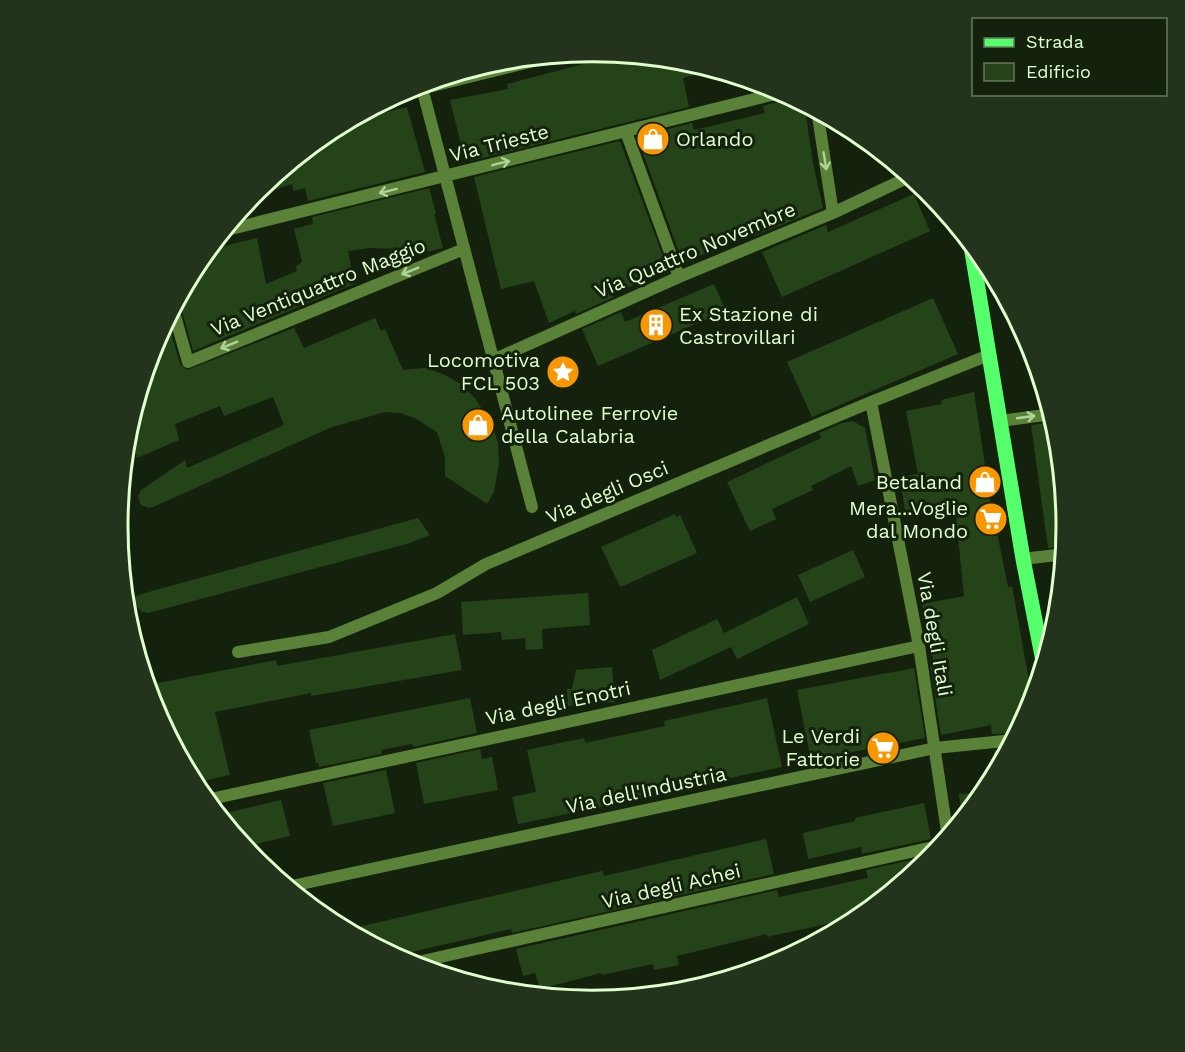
<svg xmlns="http://www.w3.org/2000/svg" width="1185" height="1052" font-family="'Work Sans',sans-serif">
	<rect width="100%" height="100%" fill="#14220d"/>
	<!-- building -->
	<path fill="#254319" d="M622,54L686,60L715,69L683,78L689,107L470,161V159L465,160L450,100L508,89L507,84Z
		M790,96L804,103L813,163L823,208L755,236L753,233L683,263L637,137L692,123L694,130L765,113L763,106L785,100Z
		M407,107L425,172L308,201L305,188L293,191L292,184L251,197L257,190L329,131L343,123Z
		M620,141L668,270L613,294L614,297L576,314L575,311L549,323L534,281L501,289L474,177Z
		M429,188L436,213L434,214L443,248L409,256L407,249L369,248L348,251L354,284L193,351L181,307L176,302L198,262L208,250L257,238L266,284L297,271L296,266L302,262L294,229L313,224L312,217Z
		M914,194L930,231L782,297L762,252L826,225L828,232Z
		M714,284L726,311L598,366L582,329L621,312L625,322Z
		M933,298L958,354L812,417L787,362Z
		M375,318L381,331L385,329L403,370L425,368L443,374L459,383L475,398L493,427L498,443L499,463L494,492L487,504L445,476V457L437,432L415,418L400,413L385,412L332,427L153,507L149,508L141,505L138,497L141,490L185,460L187,468L284,425L273,397L224,416L220,406L175,424L179,440L137,458L128,428L154,344L167,319L180,364L187,370L294,328L304,348Z
		M974,392L989,493L1008,587L1012,586L1033,703L1018,733L992,734L991,725L941,735L930,664H934L922,604L964,596L955,506L906,516L900,477L918,474L906,411L942,404L941,400Z
		M853,421L865,428L875,480L858,486L851,466L811,486L813,490L772,509L776,519L750,531L727,482L821,438L819,433L842,423Z
		M1055,422L1058,434L1067,526L1066,546L1048,548L1031,425Z
		M675,514L676,517L680,515L697,553L620,587L601,547Z
		M418,518L430,535L410,543L148,613L142,612L137,607L134,597L145,593Z
		M853,550L865,577L810,602L798,575Z
		M588,593L590,625L542,629L543,649L526,650L525,638L502,640L501,632L463,635L461,602Z
		M797,597L809,624L737,659L731,647L660,680L652,650L717,619L724,633Z
		M455,634L462,670L311,696V693L215,712L230,775L194,783L154,707L147,685L276,660L277,666Z
		M612,667L615,702L568,706L567,689H572L576,670Z
		M914,668L925,738L811,760L797,690Z
		M470,698L477,733L413,747L412,744L381,750L382,754L319,767L318,763H316L309,730Z
		M767,698L782,767L707,783L708,785L518,824L512,797L536,792L527,750L584,738L585,743L665,726L664,721Z
		M480,749L482,759L492,757L498,790L424,804L416,763Z
		M1009,749L1008,752L996,773L994,750Z
		M386,770L395,813L333,826L323,783Z
		M985,793L974,806L962,821L959,794Z
		M281,800L290,836L244,847L218,815Z
		M924,803L931,839L862,854L861,847L808,859L803,833L855,821V818Z
		M766,839L774,874L512,933L511,929L394,956L345,930L602,871L604,876Z
		M934,855L928,862L850,924L849,919L767,937V934L677,956L679,965L654,970L653,964L602,975L601,973L540,989L535,973L523,976L516,949L777,890L779,897L868,878L866,870Z"/>
	<g fill="none" stroke-linecap="round" stroke-linejoin="round">
		<!-- minor -->
		<path stroke="#598138" stroke-width="12" d="M421,84L532,507
			M396,95L562,54
			M817,110L833,213
			M626,132L679,277
			M223,231L783,92
			M173,309L188,362L464,249
			M493,360L679,277L833,213L911,176
			M871,402L919,646L948,838
			M1000,421L1052,414
			M1023,559L1065,554
			M238,652L329,637L437,593L486,564L871,402L989,355
			M206,800L919,646
			M409,964L942,845"/>
		<!-- tertiary -->
		<path stroke="#598138" stroke-width="12" d="M287,887L935,748L1014,740"/>
		<!-- primary -->
		<path stroke="#55ff6c" stroke-width="15" d="M970,240L1023,559L1044,666"/>
	</g>
	<!-- one-way arrows -->
	<defs><path id="oneway-shaft" d="M-6 0H5M1.5-3L5.5 0L1.5 3" fill="none" stroke-width="1.6" stroke-linecap="round" stroke-linejoin="round" transform="scale(1.5)"/></defs>
	<g stroke="#b1d39a">
		<use href="#oneway-shaft" transform="translate(825 161) rotate(81)"/>
		<use href="#oneway-shaft" transform="translate(501 163) rotate(-14)"/>
		<use href="#oneway-shaft" transform="translate(388 191) rotate(166)"/>
		<use href="#oneway-shaft" transform="translate(410 271) rotate(158)"/>
		<use href="#oneway-shaft" transform="translate(229 345) rotate(158)"/>
		<use href="#oneway-shaft" transform="translate(1026 417) rotate(-8)"/>
	</g>
	<!-- icons -->
	<defs>
		<g id="shop-disc" transform="scale(1.725)"><circle r="9.5" fill="#f99700" stroke="#14220d"/><path d="M-5-2.5h2.3a2.7 3.5 0 0 1 5.4 0H5L5.5 6h-11ZM-1.5-2.5h3a1.5 2.3 0 0 0-3 0Z" fill="#fff"/></g>
		<g id="building-disc" transform="scale(1.725)"><circle r="9.5" fill="#f99700" stroke="#14220d"/><path d="M-4-6H4V6H1V3H-1V6H-4ZM-2.5-4.3h1.7v1.8h-1.7ZM.8-4.3h1.7v1.8H.8ZM-2.5-1h1.7V.8h-1.7ZM.8-1h1.7V.8H.8Z" fill="#fff"/></g>
		<g id="sight-disc" transform="scale(1.725)"><circle r="9.5" fill="#f99700" stroke="#14220d"/><path d="M0-6L1.8-2.2L6-1.7L2.9 1.2L3.7 5.4L0 3.3L-3.7 5.4L-2.9 1.2L-6-1.7L-1.8-2.2Z" fill="#fff"/></g>
		<g id="supermarket-disc" transform="scale(1.725)"><circle r="9.5" fill="#f99700" stroke="#14220d"/><path d="M-6-5.5h2.5l.6 2H6L4.5 2H-2.5L-4.4-4H-6ZM-1.5 3.2a1.3 1.3 0 1 0 .1 0ZM3 3.2a1.3 1.3 0 1 0 .1 0Z" fill="#fff"/></g>
	</defs>
	<g fill-rule="evenodd">
		<use href="#shop-disc" x="653" y="139"/>
		<use href="#building-disc" x="656" y="325"/>
		<use href="#sight-disc" x="563" y="372"/>
		<use href="#shop-disc" x="478" y="425"/>
		<use href="#shop-disc" x="985" y="482"/>
		<use href="#supermarket-disc" x="991" y="519"/>
		<use href="#supermarket-disc" x="883" y="748"/>
	</g>
	<g text-anchor="middle" stroke-width="6" stroke-linejoin="round" paint-order="stroke">
		<!-- poi labels -->
		<g font-size="20" fill="#e1ffce" stroke="#14220d" text-anchor="end">
			<text x="676" y="146" text-anchor="start">Orlando</text>
			<text x="679" y="321" text-anchor="start">Ex Stazione di<tspan x="679" dy="23">Castrovillari</tspan></text>
			<text x="540" y="367">Locomotiva<tspan x="540" dy="23">FCL 503</tspan></text>
			<text x="501" y="420" text-anchor="start">Autolinee Ferrovie<tspan x="501" dy="23">della Calabria</tspan></text>
			<text x="962" y="489">Betaland</text>
			<text x="968" y="515">Mera...Voglie<tspan x="968" dy="23">dal Mondo</tspan></text>
			<text x="860" y="743">Le Verdi<tspan x="860" dy="23">Fattorie</tspan></text>
		</g>
		<!-- street labels -->
		<g font-size="20" fill="#e1ffce" stroke="#14220d">
			<text transform="translate(499 143) rotate(-14)" y="7">Via Trieste</text>
			<text transform="translate(695 250) rotate(-23)" y="7">Via Quattro Novembre</text>
			<text transform="translate(318 287) rotate(-22)" y="7">Via Ventiquattro Maggio</text>
			<text transform="translate(607 492) rotate(-23)" y="7">Via degli Osci</text>
			<text transform="translate(935 634) rotate(80)" y="7">Via degli Itali</text>
			<text transform="translate(558 703) rotate(-12)" y="7">Via degli Enotri</text>
			<text transform="translate(646 790) rotate(-12)" y="7">Via dell'Industria</text>
			<text transform="translate(671 886) rotate(-13)" y="7">Via degli Achei</text>
		</g>
	</g>
	<!-- crop -->
	<path d="M0 0H1185V1052H0ZM128 526a464 464 0 1 1 928 0a464 464 0 1 1-928 0Z" fill="#24341c" fill-rule="evenodd"/>
	<path fill="none" stroke="#e1ffce" stroke-width="3" d="M128 526a464 464 0 1 1 928 0a464 464 0 1 1-928 0Z"/>
	<!-- legend -->
	<rect x="972" y="18" width="195" height="78" fill="#14220d" stroke="#667a5a" stroke-width="1.5"/>
	<rect x="984" y="38" width="30" height="9" fill="#55ff6c" stroke="#667a5a" stroke-width="1.5"/>
	<text x="1026" y="48" font-size="18" fill="#e1ffce">Strada</text>
	<rect x="984" y="63" width="30" height="18" fill="#254319" stroke="#667a5a" stroke-width="1.5"/>
	<text x="1026" y="78" font-size="18" fill="#e1ffce">Edificio</text>
</svg>
